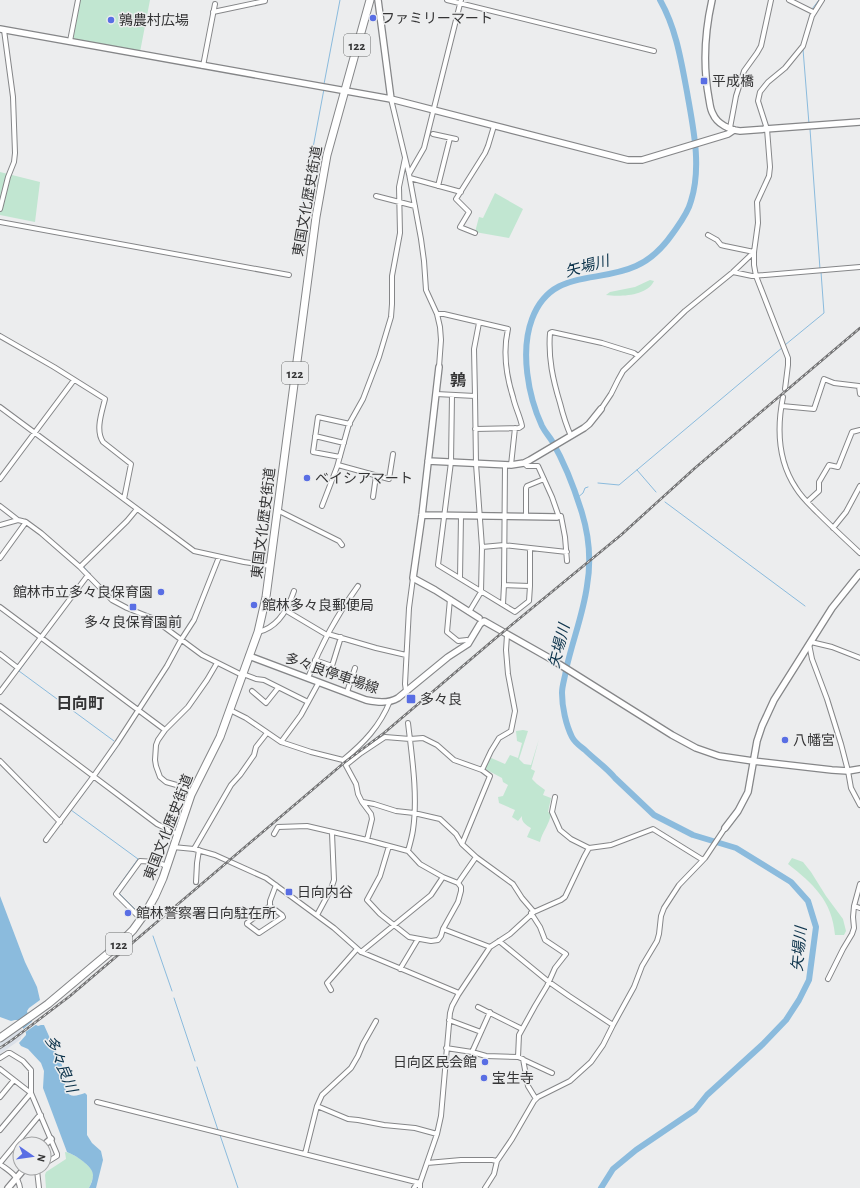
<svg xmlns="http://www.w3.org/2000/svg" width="860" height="1188" font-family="'Alegreya Sans','Noto Sans JP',sans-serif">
	<rect width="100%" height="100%" fill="#ecedee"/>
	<!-- built -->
	<path fill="#dce1e9" d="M21,1028L24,1034L21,1037V1039L0,1054V1042Z"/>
	<!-- green -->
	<path fill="#c1e6d1" d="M80,0H150L140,52L73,40Z
		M0,172L40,182L35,222L0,215Z
		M495,193L523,209L509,238L475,232L479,217L483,218Z
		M650,280L654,281C647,296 620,297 606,295L610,292L635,287Z
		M523,730L528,731L519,759L524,764L531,765L539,739L531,769L535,771L532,779L537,784L545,790L543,795L551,798L548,812L551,813C550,824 542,832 540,842L527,837L531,828C526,825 521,822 522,816L518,821L512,817L515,810L499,803L498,797L503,796L508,785L503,782L502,778L487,770L485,768L489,757L505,764L510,755L518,758L522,743L517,741L516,731Z
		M792,858L803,862L811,872L826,896L843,919L846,931L844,935H835C832,900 813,884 788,864Z
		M65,1152C73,1153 90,1164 93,1173C94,1178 91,1183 89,1188H46L45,1175L46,1172L66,1159Z"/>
	<!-- water -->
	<path fill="#8bbbdd" d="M0,896L25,962L37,987L40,1000L29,1008L27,1011C28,1017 33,1024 38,1026L41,1025H44L62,1065L66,1091C71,1099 78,1095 85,1093L87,1095V1135L92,1143L101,1151L103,1160L96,1188H89C91,1184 93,1180 93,1175C93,1166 75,1155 67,1152L43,1088L44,1071L41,1063L28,1049L21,1046L19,1043L26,1035V1033L18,1020H15L11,1021L0,1017Z"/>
	<!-- pier -->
	<path fill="#ecedee" d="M34,1020L37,1024L24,1033L22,1030Z"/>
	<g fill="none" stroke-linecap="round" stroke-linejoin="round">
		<!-- stream -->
		<path stroke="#8bbbdd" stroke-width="1" d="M812,9L819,0
			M808,23L811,12
			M803,49L809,124
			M324,84L340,0
			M810,129L820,269
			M295,244L324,89
			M785,345L824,313L821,272
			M637,470L656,492
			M598,483L619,485L783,347
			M577,498L583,493L585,488L588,487
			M665,502L805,606
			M84,567L90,574
			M39,643L19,671L114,741
			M97,775L117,747
			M78,801L93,780
			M71,810L138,859L116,890
			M119,893L139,913
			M153,936L172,991
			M174,998L195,1061
			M197,1067L218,1130
			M220,1135L238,1188"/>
		<!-- river -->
		<path stroke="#8bbbdd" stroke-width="6" d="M601,1188L613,1169L636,1150L695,1110L707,1095L763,1044L786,1020L799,1000L809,980L816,927L808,901L791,882L736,848L693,835L654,815L615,778C607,768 594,759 585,750C580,746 575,743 572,737C566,725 562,707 562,693C562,685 565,678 566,670C572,642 583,615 587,586C591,563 589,536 582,513C575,490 564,462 552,441C549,436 545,432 542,426C528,396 520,351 532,319C551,268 597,284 636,266C652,259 664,246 673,233C680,223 688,213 691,201C702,166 693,127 687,92C681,60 676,28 660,0"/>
		<!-- street casing -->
		<g stroke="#858688" stroke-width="6">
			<path id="street" d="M447,0L654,51
				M789,0L813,12
				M213,12L265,1V0
				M70,41L78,0
				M203,66L215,4
				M391,99L409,174L421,239L424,261L426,290L437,314L440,327L441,340L439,367
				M730,128L736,96L744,71L757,53L761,46L771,0
				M433,134L456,139
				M409,174L424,148L461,0
				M410,178L461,192
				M438,186L450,138
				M376,196L415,206
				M0,209L8,177L14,162L15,153L13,97L4,30
				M0,222L289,275
				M475,233L460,227L469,212L456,199L485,153L488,146L494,126
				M708,235L717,240L721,245L725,246L754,252
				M733,272L752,276L860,267
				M437,314H444L508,329C503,351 506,375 513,397C515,407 520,416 522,426L519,428L475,429
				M0,336L54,367L105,399C102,412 95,430 103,442L131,464L124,499
				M785,389L788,365V358L756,276L754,265V252L758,223L757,202L769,176L770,167L767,129L758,101L760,92L768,82L785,68L803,46L812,16L822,0
				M436,394L475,396
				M452,395L451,462L438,565L515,612L529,601L530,586
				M783,397C777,427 778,461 796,488C802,498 810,505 818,513C832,527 846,540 860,553
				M782,406L814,409L824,379L834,383L859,386L860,394
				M0,407L194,551L244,562L270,566
				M601,409L611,394L618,380L623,371L685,311L733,272L754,252
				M315,436L344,443
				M571,436C566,425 563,415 560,403C553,380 548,358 550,333L552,332L602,343L634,353L638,356
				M340,457L313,452L318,417L350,424
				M524,463L527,466H538L552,497L559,517
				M338,465L389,479L393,454
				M505,465L504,585L530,586V548
				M511,465L515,428
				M0,479L74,380
				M373,497L376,476
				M807,502L819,491V482L829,465L838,467L852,432L860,430
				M0,506L18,520
				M322,506L337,467L349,424L363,399L379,357L391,317L392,304V276L400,233L399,187L405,158
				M278,512H281L339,541L342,545
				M526,517V488L527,486L544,479
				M557,517L561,516L565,537L567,561
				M0,525L18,520L26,522L41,533L80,567L112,600L127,608L152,618L202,655L242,675
				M833,528L846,512L860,486
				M482,547L504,545L567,552
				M0,558L26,522
				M80,567L127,521L137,509
				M460,578L461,516
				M450,599L447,632L458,641L467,640L469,643
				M503,604L504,585
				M0,607L165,730
				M285,610L327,635
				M469,612L481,592L482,547L476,464L475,396L474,349L479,323
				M258,632C277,628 288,609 294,591
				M328,634L376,648L406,655
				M811,642L832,647L860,658
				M809,644L812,659L827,699L841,744L848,771L851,788L860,805
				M0,654L18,668
				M315,660L332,666L341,637
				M243,674L256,679L264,680L308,702
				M308,678C321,644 336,616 358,586
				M252,691L266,703L278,688
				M406,691L405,684L409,608L413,578
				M0,692L88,575
				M347,692L355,668
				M0,706L157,824L177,834
				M230,710L246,718L281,742L311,752L343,760L356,784L358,794L362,802L371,814L372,819L367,840
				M408,723C412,757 418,796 413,830C412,837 410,844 408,851
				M281,742L301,715L319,682
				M343,760C364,743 380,726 390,701
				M0,761L60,822
				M346,765L361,753L385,737L410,739L423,738L437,745L454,760L482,770L490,776L462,844
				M482,770L491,751L499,738L511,731L515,711L508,674L506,650L507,635
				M192,792L180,786L166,782L160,777L156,766L155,760L156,745L158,740L165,730L188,707L207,680L217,663
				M555,797L552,812L560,830L571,839L589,848
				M363,802L374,804L396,811L414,813L440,819L456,834L462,844L476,857L513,884L522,898L534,912
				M274,834L278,827L307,826L367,840L408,851L420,864L443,877L458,883L476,857
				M46,840L93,777L117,743L167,666L181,640L194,620L219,557
				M389,846L380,876L367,900L380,914L409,937L431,941L438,940L441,936L443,929L458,902L461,891V887L458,883
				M173,847L194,849L215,855L266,878L334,928L361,952L459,993
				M194,849L231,785L240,775L254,755L256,747L267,733
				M196,882L197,863L199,850
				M270,906L282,915L283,917L259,933L247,924V923L270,906V901L276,885
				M854,906L860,908
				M317,915L331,889L334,880L332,833
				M141,919L116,894L140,861L156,862L167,866
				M443,929L490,947
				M499,941L549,982L569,996L613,1025
				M361,952L431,895L443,877
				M400,969L418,939
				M828,979L843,949L852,934L854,928L853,917L854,906L860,884
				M331,990L327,983L357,949
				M478,1007L522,1029
				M449,1020L481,1032
				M446,1048L472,1052L486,1056L518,1057L523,1059L528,1086L536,1099
				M472,1052L490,1012
				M518,1057L519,1035L535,1006L547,986L555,968L566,954L545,940L540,927L531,913
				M0,1058L8,1053H10L23,1061L31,1070V1093L57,1154V1156L44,1164
				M524,1060L552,1073
				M0,1069L27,1090L31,1093L0,1130
				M0,1097L14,1080
				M97,1102L420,1183
				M317,1106L348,1119L358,1120L384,1125L415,1128L437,1134
				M305,1154L317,1106L322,1095L351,1068L358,1056L363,1044L376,1021
				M0,1163L38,1117L41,1115
				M427,1163L461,1160H492L497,1161
				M0,1164C9,1171 18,1175 20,1188
				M39,1168L37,1170L39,1188
				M414,1188L416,1185H420
				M420,1188V1183L437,1134L441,1116L450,1013L452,1006L458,995L490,947L510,934L534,912L561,900L565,897L584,857L589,848L611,845L653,829L703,860
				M485,1188L494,1174L497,1161L512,1139L534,1101L538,1097L570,1081L591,1062L603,1045L613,1025L634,987L642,966L657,941L659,934L661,916L664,908L679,885L705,858L725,828"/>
		</g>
		<!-- secondary casing -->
		<g stroke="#858688" stroke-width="8">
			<path id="secondary" d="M378,0L391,99
				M712,0C705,31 703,67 709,99C710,104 710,109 713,114C717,124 730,130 740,131L860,122
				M0,29L391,99L628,160H642L728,134L734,130
				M439,367L422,515L413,578L435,590L479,618
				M428,461L511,465L524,463L530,460L584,428L589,424L601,409
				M422,515L557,517
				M249,656L366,700C376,702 388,704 398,698L448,657L468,644L480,624L484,621L551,659L672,735L696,748L719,756L753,761L832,770L848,771L860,769
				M725,828L738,811L748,792L757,741L762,726L774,700L832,608L860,573
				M44,1145L51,1139
				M8,1188L25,1168"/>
		</g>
		<!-- highway casing -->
		<g stroke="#858688" stroke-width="9">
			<path id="highway" d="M0,1038L48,1004L117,946L133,930L146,912L155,896L163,878L191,795L220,737L258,632L266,597L316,217L327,155L370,0"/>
		</g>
		<!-- street -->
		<use href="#street" stroke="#fff" stroke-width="4"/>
		<!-- secondary -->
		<use href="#secondary" stroke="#fff" stroke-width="5.5"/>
		<!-- highway -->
		<use href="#highway" stroke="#fff" stroke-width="7"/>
		<!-- rail casing -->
		<g stroke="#737374" stroke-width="2.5">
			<path id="rail" d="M0,1048L12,1040L70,996L345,762L384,733L497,637L621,535L695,468L860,328"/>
		</g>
		<!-- rail -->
		<use href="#rail" stroke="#ecedee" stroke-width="1" stroke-dasharray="3" stroke-linecap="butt"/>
	</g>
	<!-- markers -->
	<g fill="#596ee4" stroke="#ecedee" stroke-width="1.5">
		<circle cx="373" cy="18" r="4"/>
		<circle cx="111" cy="20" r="4"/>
		<rect x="700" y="77" width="8" height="8" rx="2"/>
		<circle cx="307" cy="478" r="4"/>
		<circle cx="161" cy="592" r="4"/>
		<circle cx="254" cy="605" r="4"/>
		<rect x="129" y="603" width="8" height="8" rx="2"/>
		<rect x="406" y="694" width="10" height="10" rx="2"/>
		<circle cx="785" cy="740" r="4"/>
		<rect x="285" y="888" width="8" height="8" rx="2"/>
		<circle cx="128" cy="913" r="4"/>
		<circle cx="485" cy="1062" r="4"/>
		<circle cx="484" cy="1078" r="4"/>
	</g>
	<g text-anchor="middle" stroke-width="3" stroke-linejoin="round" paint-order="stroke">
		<!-- shield labels -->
		<g fill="#ecedee" stroke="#6b6c6c" stroke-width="1">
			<rect x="344" y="34" width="26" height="22" rx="3"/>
			<rect x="282" y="362" width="26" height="22" rx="3"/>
			<rect x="106" y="933" width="26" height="22" rx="3"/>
		</g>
		<g font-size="13" font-weight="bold" fill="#343435">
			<text x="357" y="50">122</text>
			<text x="295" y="378">122</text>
			<text x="119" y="949">122</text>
		</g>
		<!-- poi labels -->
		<g font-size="14" fill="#343435" stroke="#ecedee" text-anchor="start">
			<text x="381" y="23">ファミリーマート</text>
			<text x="119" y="25">鶉農村広場</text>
			<text x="712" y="86">平成橋</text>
			<text x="315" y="483">ベイシアマート</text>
			<text x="153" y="597" text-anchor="end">館林市立多々良保育園</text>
			<text x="262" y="610">館林多々良郵便局</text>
			<text x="133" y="627" text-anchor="middle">多々良保育園前</text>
			<text x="420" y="704">多々良</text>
			<text x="793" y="745">八幡宮</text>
			<text x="297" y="897">日向内谷</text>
			<text x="136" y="918">館林警察署日向駐在所</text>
			<text x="477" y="1067" text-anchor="end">日向区民会館</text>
			<text x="492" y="1083">宝生寺</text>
		</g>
		<!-- street labels -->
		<g font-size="14" fill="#343435" stroke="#ecedee">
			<text transform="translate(307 201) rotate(-80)" y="5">東国文化歴史街道</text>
			<text transform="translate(263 523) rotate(-83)" y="5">東国文化歴史街道</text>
			<text transform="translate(332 673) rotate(19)" y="5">多々良停車場線</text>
			<text transform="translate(168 827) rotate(-69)" y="5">東国文化歴史街道</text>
		</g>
		<!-- water labels -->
		<g font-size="15" font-style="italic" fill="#0c334b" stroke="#ecedee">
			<text transform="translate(587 266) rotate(-15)" y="5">矢場川</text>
			<text transform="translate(559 646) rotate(-76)" y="5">矢場川</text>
			<text transform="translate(799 949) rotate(-85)" y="5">矢場川</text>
			<text transform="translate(61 1064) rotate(67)" y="5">多々良川</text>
		</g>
		<!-- quarter labels -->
		<g font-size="16" font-weight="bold" fill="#343435" stroke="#ecedee">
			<text x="458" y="386">鶉</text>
			<text x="80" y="709">日向町</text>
		</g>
	</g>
	<!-- north arrow -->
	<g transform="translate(32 1156) rotate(103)"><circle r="19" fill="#ecedee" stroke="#a2a3a4"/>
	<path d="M0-3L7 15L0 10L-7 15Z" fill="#596ee4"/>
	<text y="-6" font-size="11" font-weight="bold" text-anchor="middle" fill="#343435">N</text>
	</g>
</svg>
